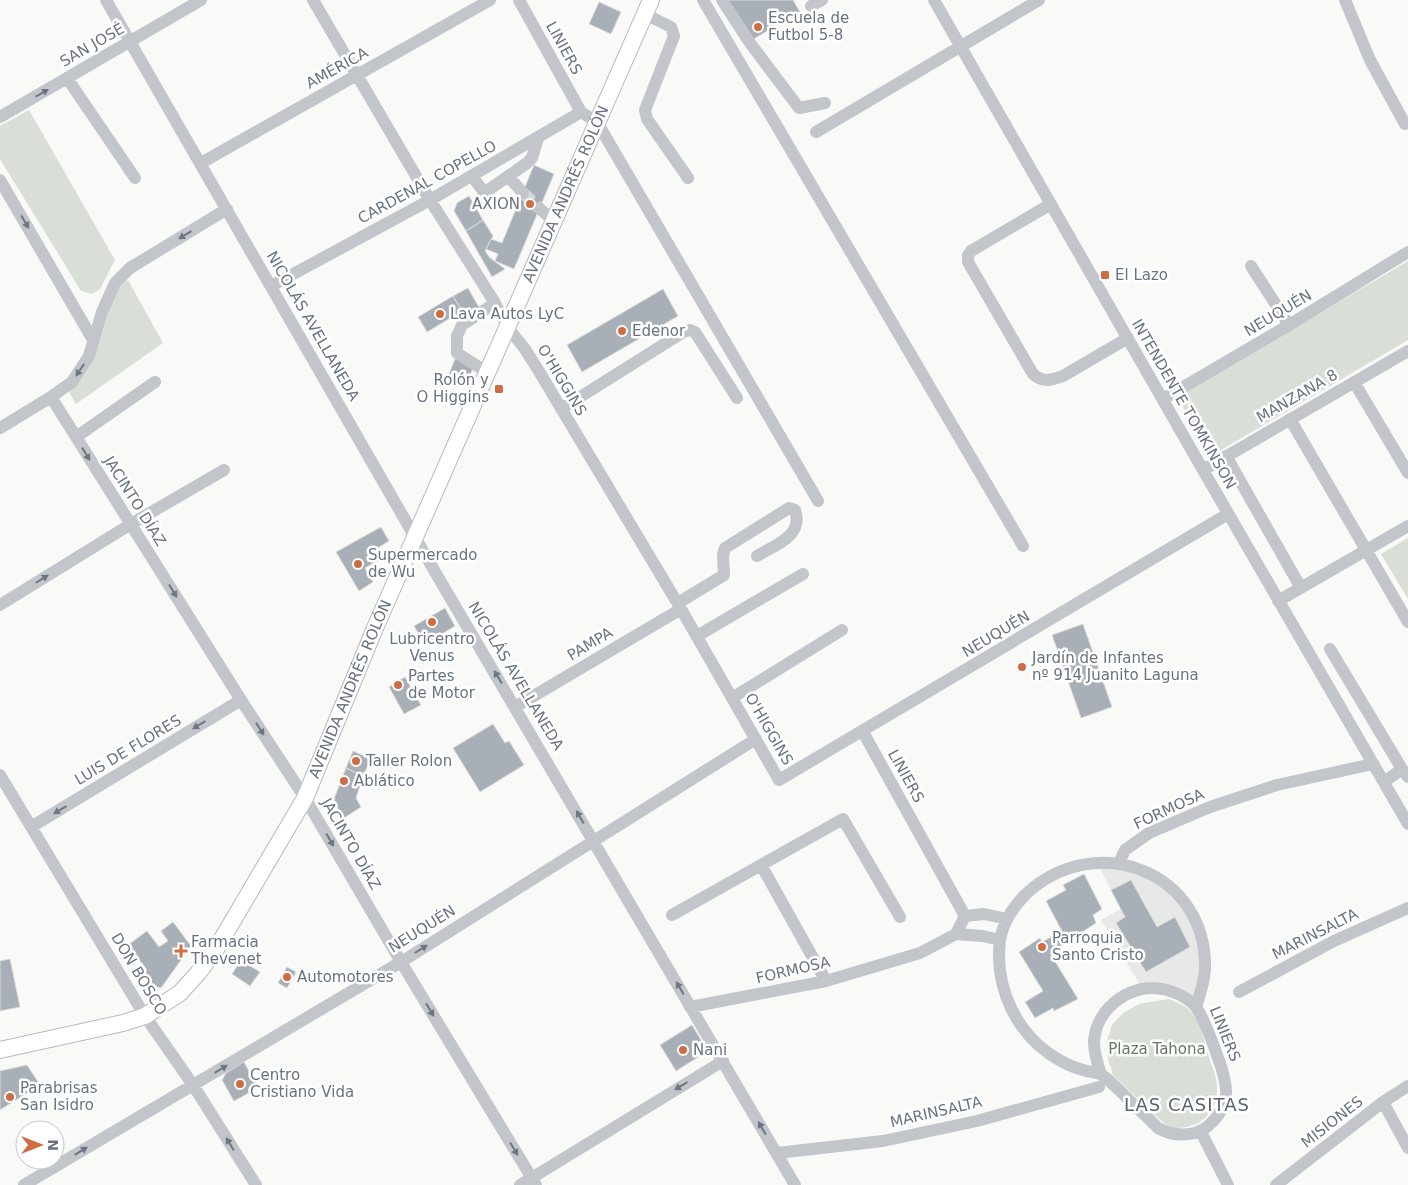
<svg xmlns="http://www.w3.org/2000/svg" width="1408" height="1185" font-family="'DejaVu Sans',sans-serif">
	<rect width="100%" height="100%" fill="#f9f9f8"/>
	<!-- built -->
	<path fill="#e7e8e8" d="M1096,861L1119,863L1165,885L1203,939L1196,1004L1142,988L1101,920L1121,909Z"/>
	<!-- green -->
	<path fill="#d9ded7" d="M29,110L115,260L100,289L92,294L81,291L0,159V126Z
		M1408,261V340L1211,456L1177,397Z
		M128,280L163,343L76,404L69,392C79,382 88,370 94,357C104,338 109,290 128,280Z
		M1408,538V599L1381,554Z
		M1168,999C1197,1007 1200,1025 1207,1051C1210,1063 1217,1075 1217,1088C1218,1116 1194,1132 1168,1127L1113,1075L1108,1059L1107,1041L1112,1025L1123,1013L1139,1004Z"/>
	<!-- building -->
	<path fill="#a9afb6" stroke="#dbdbda" d="M726,0H793L800,12L750,41Z
		M599,2L621,12L611,34L589,24Z
		M534,165L554,174L514,269L495,261L498,254L486,249L491,239L502,243Z
		M469,196L483,220L466,231L454,211L457,203Z
		M483,220L493,236L485,251L490,258L505,269L492,277L466,231Z
		M468,288L481,311L467,319L453,296Z
		M663,289L678,316L582,372L567,345Z
		M453,296L462,311L427,332L418,317Z
		M455,359L474,366L467,382L449,374Z
		M381,527L389,541L376,549L381,559L365,568L373,582L359,591L336,552Z
		M445,608L455,626L425,644L414,626Z
		M1083,624L1112,707L1081,718L1052,635Z
		M405,677L421,705L404,714L389,687Z
		M493,724L505,743L509,741L524,765L480,792L453,748Z
		M353,751L371,759L363,776L346,768Z
		M346,768L363,776L356,798L361,807L344,818L337,807L334,799Z
		M1084,874L1102,909L1093,915L1096,923L1050,953L1078,999L1054,1011L1053,1008L1035,1018L1025,1002L1043,991L1019,952L1040,938L1042,942L1062,931L1046,901L1066,890L1063,885Z
		M1131,880L1157,927L1175,917L1190,947L1146,972L1116,923L1125,917L1111,890Z
		M173,922L191,946L161,988L149,985L141,975L147,970L128,945L147,931L159,947L168,941L161,931Z
		M10,959L20,1007L0,1011V961Z
		M241,960L260,972L250,986L232,974Z
		M287,967L296,972L287,988L278,983Z
		M692,1025L704,1045L703,1054L676,1071L660,1045Z
		M244,1062L258,1088L234,1101L222,1080L226,1073Z
		M27,1065L40,1085L0,1110V1071Z"/>
	<g fill="none" stroke-linecap="round" stroke-linejoin="round">
		<!-- minor-tunnel -->
		<path stroke="#d5d8da" stroke-width="12" stroke-dasharray="12 6" stroke-linecap="butt" d="M523,193L539,208"/>
		<!-- major casing -->
		<g stroke="#b6b9bd" stroke-width="18">
			<g id="major">
				<path id="s1" d="M0,1050L123,1023L145,1016L180,993L198,973L215,951L305,798L375,628L651,0"/>
			</g>
		</g>
		<!-- minor -->
		<path stroke="#c2c5c9" stroke-width="12" d="M106,0L431,565L795,1185
			M313,0L430,200L495,303L508,328L525,349L540,373L681,609L779,780L1228,514
			M519,0L581,112
			M703,0L1023,546
			M722,0L750,43L799,108L825,103
			M934,0L1203,470L1408,824
			M1345,0L1370,60L1405,124
			M811,6L822,0
			M645,14L671,27L674,36L645,110L647,119L688,178
			M67,78L135,178
			M0,117L201,0
			M816,132L1039,0
			M201,163L490,0
			M472,176L483,191H487L527,163L532,158L538,138
			M508,176L523,193
			M0,180L93,340
			M1051,204L971,251L968,255V262L1033,374C1044,383 1050,380 1063,376L1128,338
			M539,208L555,222
			M1251,266L1289,325
			M271,286L430,200L581,112L597,122L818,501
			M488,373L457,353V336L462,325L495,303
			M1354,382L1408,473
			M51,397L241,700L305,798L401,962L536,1185
			M1163,399L1289,325L1408,252
			M561,409L685,331L690,330L695,332L737,398
			M1290,419L1408,622
			M0,428L51,397L72,382L89,356L102,312L115,283L130,268L227,209
			M76,437L155,382
			M1226,456L1301,588
			M1203,470L1408,351
			M1278,601L1408,526
			M678,603L724,575L723,555L725,548L789,508L795,510C804,536 775,545 757,556
			M0,605L131,524L224,470
			M697,636L803,574
			M1330,649L1402,769
			M732,698L842,630
			M515,707L681,609
			M863,732L965,916
			M0,775L145,1016L193,1085L256,1185
			M1384,782L1402,769L1408,777
			M31,827L241,700
			M1119,863L1125,850L1149,833L1210,807L1277,785L1373,764
			M761,865L826,981
			M672,915L843,819L900,917
			M956,934L965,916L984,914L1007,919
			M1239,992L1334,941L1408,908
			M690,1007L826,981L920,953L956,934L983,936L1000,940
			M1101,1074C1097,1063 1094,1053 1094,1041C1097,1006 1133,981 1167,990C1177,993 1189,998 1196,1007C1203,1017 1213,1043 1217,1055C1222,1068 1229,1089 1225,1102C1222,1111 1215,1120 1208,1126C1195,1137 1173,1137 1158,1128C1155,1125 1151,1121 1148,1118C1134,1106 1116,1085 1102,1075C1097,1072 1089,1072 1083,1070C1076,1068 1068,1065 1061,1061C1017,1037 994,988 1000,940C1003,922 1013,907 1026,894C1095,829 1208,871 1205,970C1204,983 1200,995 1196,1007
			M1383,1102L1408,1148
			M1201,1132L1228,1185
			M777,1153L883,1141L977,1121L1099,1087
			M24,1185L401,962L756,739
			M520,1185L723,1061
			M1276,1185L1383,1102L1408,1086"/>
		<!-- major -->
		<use href="#major" stroke="#fff" stroke-width="16"/>
	</g>
	<!-- one-way arrows -->
	<defs><path id="oneway-solid" d="M-6-.8H1V-3.2L6.5 0L1 3.2V.8H-6Z" transform="scale(1.25)"/></defs>
	<g fill="#6c7783">
		<use href="#oneway-solid" transform="translate(42 93) rotate(-30)"/>
		<use href="#oneway-solid" transform="translate(25 222) rotate(60)"/>
		<use href="#oneway-solid" transform="translate(185 235) rotate(149)"/>
		<use href="#oneway-solid" transform="translate(80 370) rotate(123)"/>
		<use href="#oneway-solid" transform="translate(86 454) rotate(58)"/>
		<use href="#oneway-solid" transform="translate(42 579) rotate(-32)"/>
		<use href="#oneway-solid" transform="translate(173 591) rotate(58)"/>
		<use href="#oneway-solid" transform="translate(498 677) rotate(-121)"/>
		<use href="#oneway-solid" transform="translate(199 725) rotate(149)"/>
		<use href="#oneway-solid" transform="translate(260 729) rotate(57)"/>
		<use href="#oneway-solid" transform="translate(60 810) rotate(149)"/>
		<use href="#oneway-solid" transform="translate(580 817) rotate(-120)"/>
		<use href="#oneway-solid" transform="translate(330 840) rotate(60)"/>
		<use href="#oneway-solid" transform="translate(421 949) rotate(-32)"/>
		<use href="#oneway-solid" transform="translate(680 988) rotate(-120)"/>
		<use href="#oneway-solid" transform="translate(430 1010) rotate(59)"/>
		<use href="#oneway-solid" transform="translate(221 1069) rotate(-31)"/>
		<use href="#oneway-solid" transform="translate(681 1086) rotate(149)"/>
		<use href="#oneway-solid" transform="translate(762 1128) rotate(-120)"/>
		<use href="#oneway-solid" transform="translate(230 1144) rotate(-122)"/>
		<use href="#oneway-solid" transform="translate(514 1149) rotate(59)"/>
		<use href="#oneway-solid" transform="translate(81 1151) rotate(-31)"/>
	</g>
	<!-- markers -->
	<g fill="#ce6c44" stroke="#fff" stroke-width="2">
		<circle cx="758" cy="27" r="5"/>
		<circle cx="530" cy="204" r="5"/>
		<rect x="1100" y="270" width="10" height="10" rx="2.5"/>
		<circle cx="440" cy="314" r="5"/>
		<circle cx="622" cy="331" r="5"/>
		<rect x="494" y="384" width="10" height="10" rx="2.5"/>
		<circle cx="358" cy="564" r="5"/>
		<circle cx="432" cy="622" r="5"/>
		<circle cx="1022" cy="667" r="5"/>
		<circle cx="398" cy="685" r="5"/>
		<circle cx="356" cy="761" r="5"/>
		<circle cx="344" cy="781" r="5"/>
		<circle cx="1042" cy="947" r="5"/>
		<path d="M178.5 943.5h5v5h5v5h-5v5h-5v-5h-5v-5h5z"/>
		<circle cx="287" cy="977" r="5"/>
		<circle cx="683" cy="1050" r="5"/>
		<circle cx="240" cy="1084" r="5"/>
		<circle cx="10" cy="1097" r="5"/>
	</g>
	<g text-anchor="middle" stroke-width="5" stroke-linejoin="round" paint-order="stroke">
		<!-- poi labels -->
		<g font-size="15" fill="#68737f" stroke="#fff" text-anchor="start">
			<text x="768" y="23">Escuela de<tspan x="768" dy="17">Futbol 5-8</tspan></text>
			<text x="520" y="209" text-anchor="end">AXION</text>
			<text x="1115" y="280">El Lazo</text>
			<text x="450" y="319">Lava Autos LyC</text>
			<text x="632" y="336">Edenor</text>
			<text x="489" y="385" text-anchor="end">Rolón y<tspan x="489" dy="17">O Higgins</tspan></text>
			<text x="368" y="560">Supermercado<tspan x="368" dy="17">de Wu</tspan></text>
			<text x="432" y="644" text-anchor="middle">Lubricentro<tspan x="432" dy="17">Venus</tspan></text>
			<text x="1032" y="663">Jardín de Infantes<tspan x="1032" dy="17">nº 914 Juanito Laguna</tspan></text>
			<text x="408" y="681">Partes<tspan x="408" dy="17">de Motor</tspan></text>
			<text x="366" y="766">Taller Rolon</text>
			<text x="354" y="786">Ablático</text>
			<text x="1052" y="943">Parroquia<tspan x="1052" dy="17">Santo Cristo</tspan></text>
			<text x="191" y="947">Farmacia<tspan x="191" dy="17">Thevenet</tspan></text>
			<text x="297" y="982">Automotores</text>
			<text x="693" y="1055">Nani</text>
			<text x="250" y="1080">Centro<tspan x="250" dy="17">Cristiano Vida</tspan></text>
			<text x="20" y="1093">Parabrisas<tspan x="20" dy="17">San Isidro</tspan></text>
		</g>
		<!-- street labels -->
		<g font-size="15" fill="#68737f" stroke="#fff">
			<text transform="translate(92 45) rotate(-30)" y="5">SAN JOSÉ</text>
			<text transform="translate(564 48) rotate(61)" y="5">LINIERS</text>
			<text transform="translate(337 68) rotate(-29)" y="5">AMÉRICA</text>
			<text transform="translate(427 182) rotate(-29)" y="5">CARDENAL COPELLO</text>
			<text dy="5" stroke="none"><textPath href="#s1" startOffset="1081">AVENIDA ANDRÉS ROLÓN</textPath></text>
			<text transform="translate(1278 313) rotate(-31)" y="5">NEUQUÉN</text>
			<text transform="translate(313 326) rotate(60)" y="5">NICOLÁS AVELLANEDA</text>
			<text transform="translate(562 380) rotate(59)" y="5">O'HIGGINS</text>
			<text transform="translate(1297 396) rotate(-30)" y="5">MANZANA 8</text>
			<text transform="translate(1184 404) rotate(60)" y="5">INTENDENTE TOMKINSON</text>
			<text transform="translate(135 501) rotate(58)" y="5">JACINTO DÍAZ</text>
			<text transform="translate(996 634) rotate(-31)" y="5">NEUQUÉN</text>
			<text transform="translate(590 644) rotate(-31)" y="5">PAMPA</text>
			<text transform="translate(516 676) rotate(59)" y="5">NICOLÁS AVELLANEDA</text>
			<text dy="5" stroke="none"><textPath href="#s1" startOffset="541">AVENIDA ANDRÉS ROLÓN</textPath></text>
			<text transform="translate(769 729) rotate(60)" y="5">O'HIGGINS</text>
			<text transform="translate(128 750) rotate(-31)" y="5">LUIS DE FLORES</text>
			<text transform="translate(906 776) rotate(61)" y="5">LINIERS</text>
			<text transform="translate(1169 809) rotate(-25)" y="5">FORMOSA</text>
			<text transform="translate(351 844) rotate(60)" y="5">JACINTO DÍAZ</text>
			<text transform="translate(422 929) rotate(-32)" y="5">NEUQUÉN</text>
			<text transform="translate(1315 934) rotate(-27)" y="5">MARINSALTA</text>
			<text transform="translate(793 970) rotate(-13)" y="5">FORMOSA</text>
			<text transform="translate(139 974) rotate(59)" y="5">DON BOSCO</text>
			<text transform="translate(1225 1034) rotate(68)" y="5">LINIERS</text>
			<text transform="translate(936 1112) rotate(-13)" y="5">MARINSALTA</text>
			<text transform="translate(1332 1122) rotate(-38)" y="5">MISIONES</text>
		</g>
		<!-- park labels -->
		<g font-size="15" fill="#687866" stroke="#fff">
			<text x="1157" y="1054">Plaza Tahona</text>
		</g>
		<!-- quarter labels -->
		<g font-size="18" letter-spacing="1" fill="#59626b" stroke="#fff">
			<text x="1187" y="1111">LAS CASITAS</text>
		</g>
	</g>
	<!-- north arrow -->
	<g transform="translate(40 1145) rotate(90)"><circle r="24" fill="#ffffff" stroke="#c3c7cc"/>
	<path d="M0-4L9 19L0 12L-9 19Z" fill="#ce6c44"/>
	<text y="-8" font-size="14" font-weight="bold" text-anchor="middle" fill="#68737f">N</text>
	</g>
</svg>
